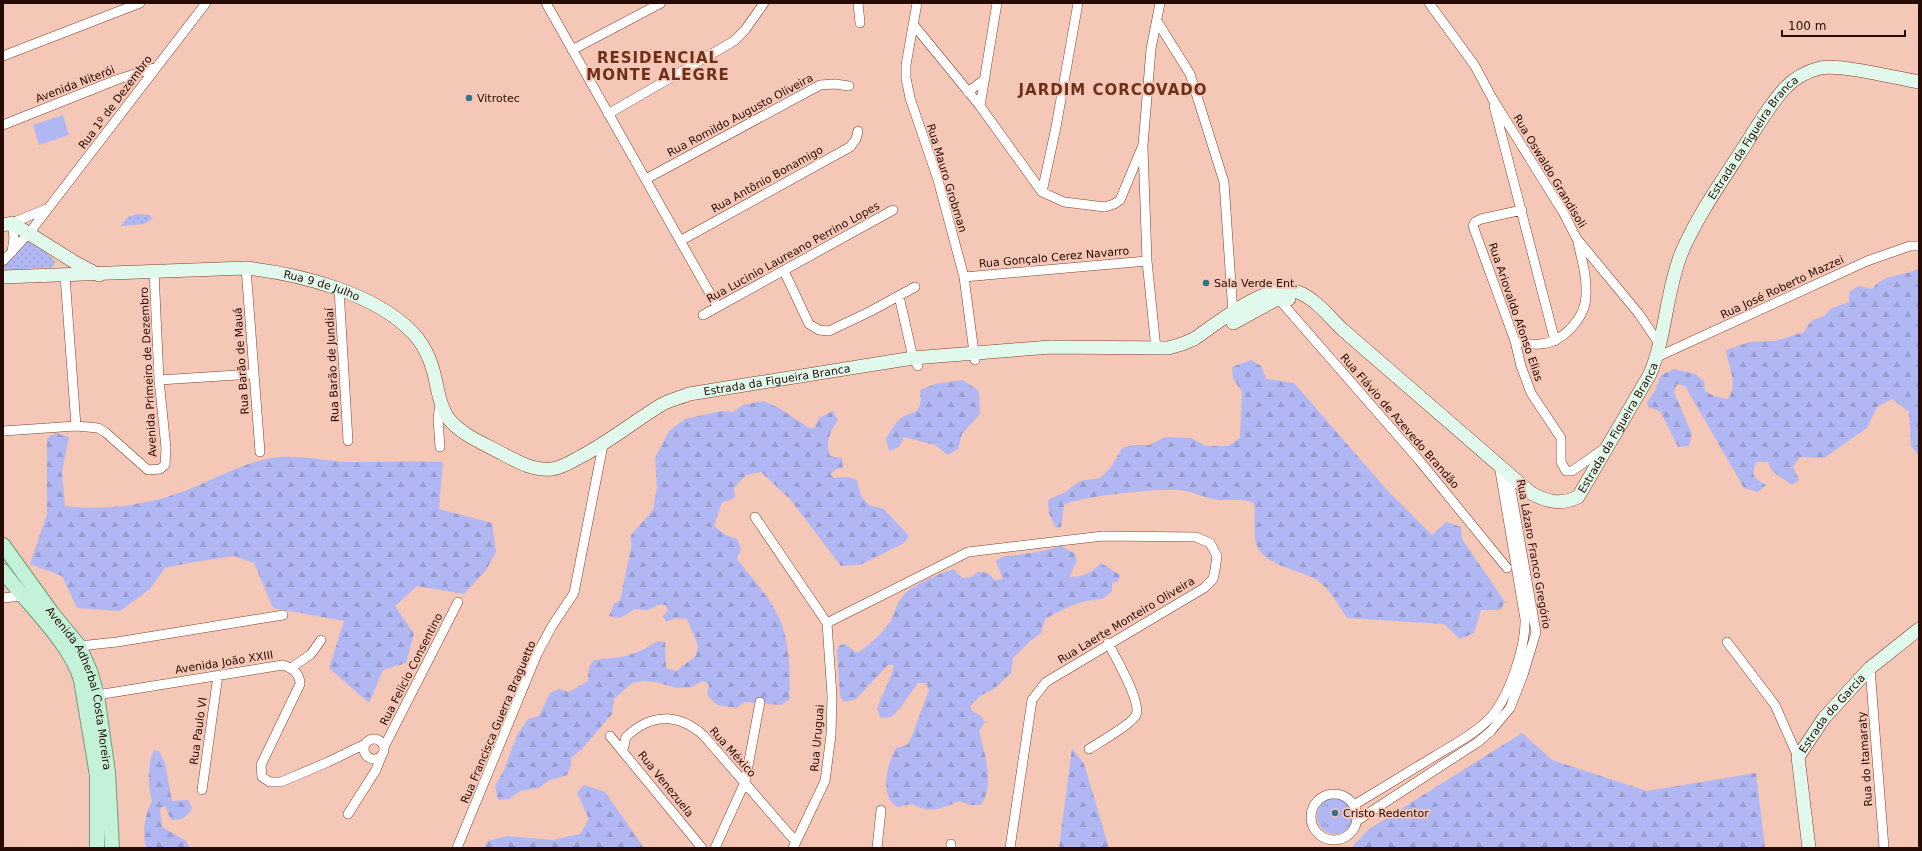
<svg xmlns="http://www.w3.org/2000/svg" width="1922" height="851" font-family="'DejaVu Sans',sans-serif">
	<defs>
		<pattern id="grass-tufts" width="24" height="20" patternUnits="userSpaceOnUse"><rect width="24" height="20" fill="#b1b7f2"/><path d="M3 7l-1-3M5 7V3M7 7l1-3M15 17l-1-3M17 17v-4M19 17l1-3" fill="none" stroke="#989cce"/></pattern>
		<pattern id="forest-firs" width="22" height="20" patternUnits="userSpaceOnUse"><rect width="22" height="20" fill="#b1b7f2"/><path d="M5 1l3.5 6h-7zM16 11l3.5 6h-7z" fill="#989cce"/></pattern>
		<pattern id="park-dots" width="8" height="8" patternUnits="userSpaceOnUse"><rect width="8" height="8" fill="#b1b7f2"/><path d="M2 2h.1M6 6h.1" fill="none" stroke="#989cce" stroke-width="1.8" stroke-linecap="round"/></pattern>
	</defs>
	<rect width="100%" height="100%" fill="#f5c7b7"/>
	<!-- grass -->
	<path fill="url(#grass-tufts)" d="M1317 816a18 18 0 1 1 36 0a18 18 0 1 1-36 0Z"/>
	<!-- forest -->
	<path fill="url(#forest-firs)" d="M1919,268V456L1911,446L1909,412L1892,399L1877,407L1867,428L1824,458L1800,457L1793,467L1799,480L1792,485L1772,471L1768,462H1756L1753,473L1755,478L1766,485L1758,492L1744,488L1685,386L1677,384L1674,392L1692,434L1689,446L1678,447L1660,411L1648,407L1647,402L1655,391L1661,375L1674,369L1695,374L1704,381L1705,391L1714,396L1728,399C1739,383 1728,367 1726,350L1750,342L1775,341L1804,332L1811,321L1824,316L1832,308L1849,302V292L1859,286L1872,289C1886,272 1902,278 1919,268Z
		M1251,360L1261,366L1266,379L1294,383L1387,490L1432,535L1446,522L1461,527L1462,539L1505,602L1500,610H1481L1474,633L1460,639L1444,624L1347,618C1339,606 1330,589 1317,580C1300,570 1261,565 1256,543C1253,531 1256,516 1254,503C1242,498 1231,501 1218,500C1205,498 1192,491 1179,490C1160,488 1079,496 1064,505L1061,527L1056,528L1049,513L1048,500L1065,492L1080,481L1100,478L1111,467L1122,448L1134,445H1149L1166,437L1191,438L1206,446H1228L1240,438L1242,391L1233,379L1232,367Z
		M963,380L979,391L980,414L962,434L958,449L948,455L935,445L904,437L899,447L889,451L886,438C890,433 893,426 897,422C911,407 923,421 920,390L935,384Z
		M763,401L779,408L809,428H814L819,418L833,411L838,420C830,432 825,441 830,456L842,458L843,468L836,469L830,474L834,478L847,477L857,480L861,496L869,505L884,509L909,536L904,543L860,565L841,566L790,499L761,472L746,475L734,488L735,497L731,500L722,502L714,526L726,535L737,539L741,549L737,559C748,574 761,587 771,603C790,631 791,668 789,700L781,705L745,702L736,708L717,705L707,695L709,684L703,681L692,687L676,688L656,682L643,681L632,683L614,699L612,714L582,749L571,758V766L567,775L548,781L539,788L520,791L509,799L498,800L495,786L504,770L517,735L528,719L539,716L550,693L559,689L569,692L588,681L589,667L594,660C622,657 633,657 658,641L665,642L666,668L676,671L696,656L698,645L687,619L675,618L666,622L663,616L668,610L666,605H658L648,610L635,609L620,618L609,616L614,604L620,600L631,549V535L653,510L657,488L655,458L669,431L685,419L721,411L733,412L743,405Z
		M56,433L69,437L62,472L65,506C103,511 146,505 182,492C214,480 244,461 279,457C305,455 330,462 355,462C384,462 413,461 443,462L439,509L492,523L496,552L486,570L464,594L417,586L395,606L414,634L406,663L383,670L369,703L329,668L344,621L273,608L254,563L234,556L194,562L165,568L150,589L120,611L77,608L62,576L30,564L47,514V438Z
		M1061,546L1074,553L1077,561L1069,577C1083,578 1092,572 1101,563L1120,575L1118,581L1112,583V591L1103,599C1082,599 1063,609 1045,619L1041,633L1029,642L1013,658L1011,673L994,689L980,696L970,706L972,711L981,716L985,722L979,731C985,755 995,784 981,805H970L959,801C940,809 931,814 912,804L897,807C894,804 890,801 889,798C882,783 889,761 896,748L907,745L912,736L929,690L926,683H918L901,707L891,717L881,718L877,709C882,694 890,681 894,665H888L856,699L844,702L840,696L837,650L840,645L845,644L857,653C867,648 888,628 892,618C895,611 897,603 903,596C911,585 941,573 954,569L962,578L971,577L978,572L988,573L995,580L1003,579L996,561L1002,557L1043,551Z
		M1522,733L1552,760L1647,791L1756,773L1765,848H1351L1369,829Z
		M1072,748L1084,764L1109,848H1059Z
		M154,750L159,751L165,763L172,801L188,800L192,808C187,818 182,820 171,820L165,806L160,809L162,827L186,841L190,848H146C142,834 145,813 152,801C148,786 147,764 154,750Z
		M584,785L605,792L644,848H484L488,841L507,836L552,840L580,834L589,819L577,793Z"/>
	<!-- park -->
	<path fill="url(#park-dots)" d="M137,214L149,215L153,218L144,224L121,226L128,217Z
		M27,240C38,246 48,252 55,262L53,267L5,270L4,267Z"/>
	<!-- pitch -->
	<path fill="#b1b7f2" d="M63,115L69,135L39,145L33,125Z"/>
	<g fill="none" stroke-linecap="round" stroke-linejoin="round">
		<!-- street casing -->
		<g stroke="#81402a" stroke-width="10">
			<path id="street" d="M546,3L717,306
				M858,3L860,23
				M917,3L906,65V78L910,98L938,180L964,277L975,360
				M1429,3L1475,66L1492,98L1563,212L1577,239L1639,314L1660,345
				M1157,21L1190,74L1224,182L1233,313
				M913,24L980,106L1042,192L1064,202L1105,207L1114,204L1120,200L1143,145L1151,49L1160,3
				M572,50L661,3
				M3,56L140,3
				M968,92L985,79
				M980,106L997,3
				M1494,106L1555,341
				M608,114L734,41L745,30L764,3
				M3,125L116,80L157,67
				M1143,148L1147,261L1156,349
				M646,179L820,85L835,84L849,86
				M1042,192L1056,127L1078,3
				M1522,210L1481,219L1475,222L1473,226L1515,341L1521,366L1531,393L1561,438V462L1566,471H1572L1605,448
				M680,241L850,147L856,139L858,131
				M12,252L14,238L12,223L46,209
				M3,261L30,232L206,3
				M246,268L260,452
				M784,271L809,324L819,330L829,331L871,311L915,287
				M65,276L76,426
				M964,277L1147,261
				M339,289L348,441
				M899,296L913,358L918,366
				M1276,296L1419,460L1507,568
				M703,315L893,210
				M1515,341C1523,343 1532,345 1540,344C1563,343 1586,317 1586,295C1587,277 1582,260 1578,243
				M1657,357L1867,261L1910,246H1919
				M159,380L253,374
				M440,403L438,419L440,447
				M3,431L76,426L98,428L105,432L148,470L160,469L165,465L166,448L159,380L154,271
				M755,517L827,623
				M3,598L21,596
				M827,623L968,552L1103,536L1196,537L1210,543L1217,556L1215,570L1213,579L1204,588L1046,682L1032,700L1010,848
				M1727,642L1775,705L1798,757
				M79,646L117,642L283,615
				M291,668L311,654L321,640
				M1870,668L1884,848
				M97,695L283,665C292,668 300,673 300,684L261,765L262,777L270,782H281L328,762L365,744
				M610,736L702,848
				M364 749a10 10 0 1 1 20 0a10 10 0 1 1-20 0Z
				M384,747L458,602
				M1089,749C1098,743 1132,724 1136,715C1142,703 1115,656 1108,643
				M623,750L626,737C651,713 679,713 704,736L796,842
				M202,790L218,675
				M1311 817a23 23 0 1 1 46 0a23 23 0 1 1-46 0Z
				M1354,805C1381,789 1408,772 1435,756C1453,745 1473,735 1488,720C1508,701 1526,647 1525,619L1499,465
				M348,814L376,770L381,757
				M1358,820L1478,742L1491,731L1510,708L1523,675L1536,632L1508,473
				M457,848L537,654L552,626L574,593L603,445
				M715,848L745,782L760,702
				M793,848L825,781L831,735L832,696L827,623
				M877,848L881,810
				M951,848V844"/>
		</g>
		<!-- secondary casing -->
		<g stroke="#81402a" stroke-width="14">
			<g id="secondary">
				<path d="M3,225L12,223L76,263L99,275"/>
				<path id="s1" d="M3,277L246,268C300,274 375,293 413,333C427,348 433,366 437,387C439,397 442,409 448,418C461,435 485,444 503,454C518,462 534,471 552,469C561,468 571,462 580,457C609,442 633,422 661,405C669,400 680,398 689,394L913,358L1051,347L1168,348L1182,344L1194,339C1218,323 1268,280 1298,292C1316,299 1329,317 1343,330L1531,493C1547,502 1561,505 1578,497L1650,374C1666,336 1666,292 1681,254C1697,216 1722,181 1744,147C1757,127 1769,105 1786,87C1795,78 1808,71 1820,68C1842,64 1895,78 1919,82"/>
				<path d="M1233,323L1277,299H1289"/>
				<path id="s2" d="M1809,848L1798,757L1824,718L1870,668L1919,629"/>
			</g>
		</g>
		<!-- primary casing -->
		<g stroke="#729c7e" stroke-width="16">
			<g id="primary">
				<path id="s3" d="M3,545L52,613L79,646L90,671L97,695L108,773L112,848"/>
				<path d="M3,571C27,604 70,642 81,680L97,775V848"/>
			</g>
		</g>
		<!-- street -->
		<use href="#street" stroke="#fff" stroke-width="9"/>
		<!-- secondary -->
		<use href="#secondary" stroke="#e1f9ec" stroke-width="13"/>
		<!-- primary -->
		<use href="#primary" stroke="#c3f2d9" stroke-width="14"/>
	</g>
	<!-- markers -->
	<g fill="#337487" stroke="#f5c7b7" stroke-width="1.5">
		<circle cx="469" cy="98" r="4"/>
		<circle cx="1206" cy="283" r="4"/>
		<circle cx="1335" cy="813" r="4"/>
	</g>
	<g text-anchor="middle" stroke-width="3.5" stroke-linejoin="round" paint-order="stroke">
		<!-- street labels -->
		<g font-size="11" fill="#260b04" stroke="#f5c7b7">
			<text transform="translate(75 84) rotate(-21)" y="4">Avenida Niterói</text>
			<text transform="translate(115 102) rotate(-53)" y="4">Rua 1º de Dezembro</text>
			<text transform="translate(740 115) rotate(-28)" y="4">Rua Romildo Augusto Oliveira</text>
			<text dy="4" stroke="none"><textPath href="#s1" startOffset="2183">Estrada da Figueira Branca</textPath></text>
			<text transform="translate(1550 171) rotate(59)" y="4">Rua Oswaldo Grandisoli</text>
			<text transform="translate(947 178) rotate(73)" y="4">Rua Mauro Grobman</text>
			<text transform="translate(767 179) rotate(-29)" y="4">Rua Antônio Bonamigo</text>
			<text transform="translate(793 252) rotate(-29)" y="4">Rua Lucinio Laureano Perrino Lopes</text>
			<text transform="translate(1054 257) rotate(-5)" y="4">Rua Gonçalo Cerez Navarro</text>
			<text dy="4" stroke="none"><textPath href="#s1" startOffset="321">Rua 9 de Julho</textPath></text>
			<text transform="translate(1782 287) rotate(-25)" y="4">Rua José Roberto Mazzei</text>
			<text transform="translate(1516 312) rotate(71)" y="4">Rua Ariovaldo Afonso Elias</text>
			<text transform="translate(241 361) rotate(-94)" y="4">Rua Barão de Mauá</text>
			<text transform="translate(332 365) rotate(-93)" y="4">Rua Barão de Jundiaí</text>
			<text transform="translate(148 372) rotate(-93)" y="4">Avenida Primeiro de Dezembro</text>
			<text dy="4" stroke="none"><textPath href="#s1" startOffset="883">Estrada da Figueira Branca</textPath></text>
			<text transform="translate(1400 421) rotate(49)" y="4">Rua Flávio de Azevedo Brandão</text>
			<text dy="4" stroke="none"><textPath href="#s1" startOffset="1859">Estrada da Figueira Branca</textPath></text>
			<text transform="translate(1534 554) rotate(80)" y="4">Rua Lázaro Franco Gregório</text>
			<text transform="translate(1126 620) rotate(-31)" y="4">Rua Laerte Monteiro Oliveira</text>
			<text transform="translate(224 662) rotate(-9)" y="4">Avenida João XXIII</text>
			<text transform="translate(411 669) rotate(-63)" y="4">Rua Felicio Consentino</text>
			<text dy="4" stroke="none"><textPath href="#s3" startOffset="166">Avenida Adherbal Costa Moreira</textPath></text>
			<text dy="4" stroke="none"><textPath href="#s2" startOffset="147">Estrada do Garcia</textPath></text>
			<text transform="translate(498 722) rotate(-67)" y="4">Rua Francisca Guerra Braguetto</text>
			<text transform="translate(198 731) rotate(-82)" y="4">Rua Paulo VI</text>
			<text transform="translate(817 738) rotate(-85)" y="4">Rua Uruguai</text>
			<text transform="translate(733 752) rotate(48)" y="4">Rua México</text>
			<text transform="translate(1865 759) rotate(-94)" y="4">Rua do Itamaraty</text>
			<text transform="translate(666 784) rotate(51)" y="4">Rua Venezuela</text>
		</g>
		<!-- poi labels -->
		<g font-size="11" fill="#260b04" stroke="#f5c7b7" text-anchor="start">
			<text x="477" y="102">Vitrotec</text>
			<text x="1214" y="287">Sala Verde Ent.</text>
			<text x="1343" y="817">Cristo Redentor</text>
		</g>
		<!-- district labels -->
		<g font-size="15" font-weight="bold" letter-spacing="1" fill="#6f3019" stroke="#f5c7b7">
			<text x="658" y="63">RESIDENCIAL<tspan x="658" dy="17">MONTE ALEGRE</tspan></text>
			<text x="1113" y="95">JARDIM CORCOVADO</text>
		</g>
	</g>
	<!-- border -->
	<rect width="1922" height="851" fill="none" stroke="#260b04" stroke-width="8"/>
	<!-- scale -->
	<path d="M1782 30v6h123v-6" fill="none" stroke="#260b04" stroke-width="2"/>
	<text x="1788" y="30" font-size="12" fill="#260b04" stroke="#f5c7b7" stroke-width="3" paint-order="stroke">100 m</text>
</svg>
